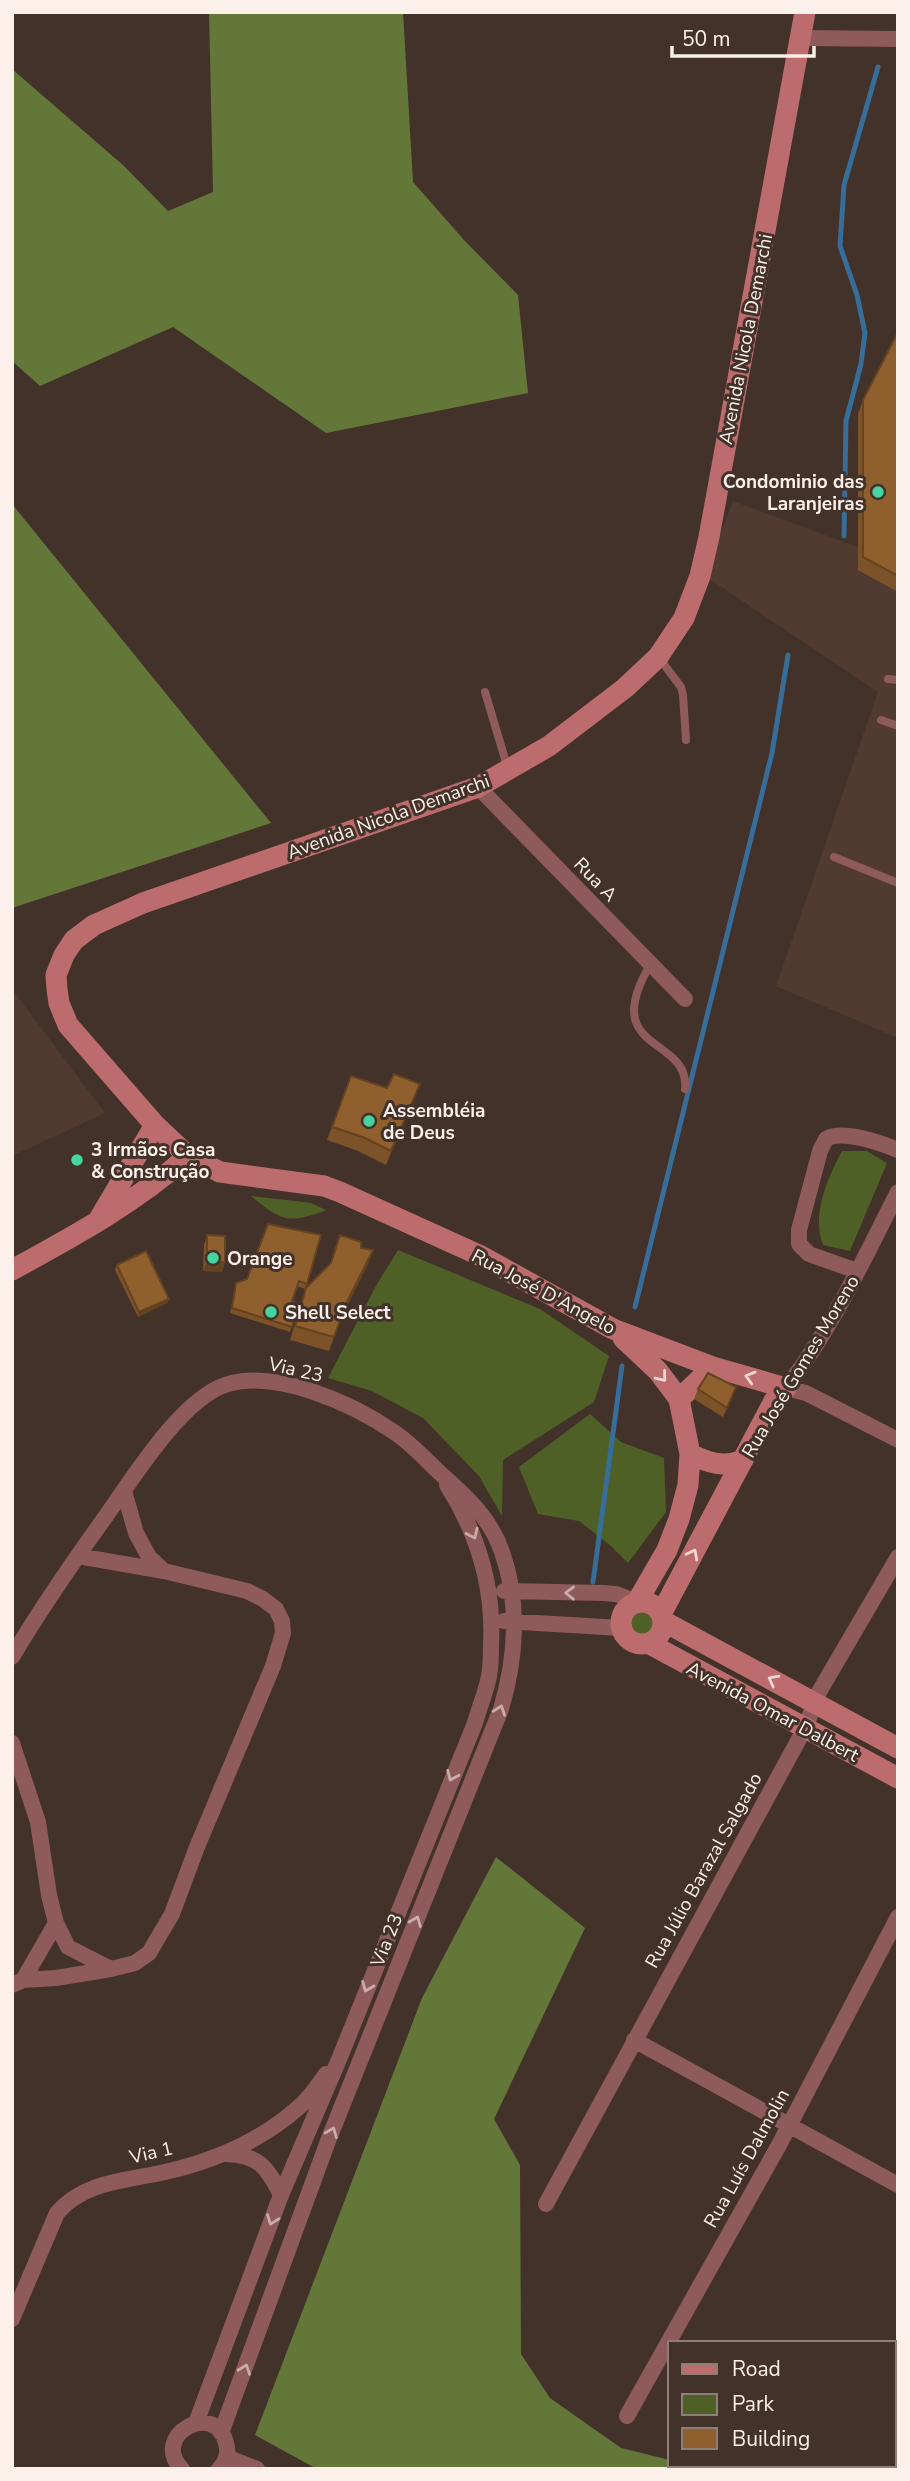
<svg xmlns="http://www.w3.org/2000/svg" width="910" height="2481" font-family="'Nunito Sans',sans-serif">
	<rect width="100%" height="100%" fill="#43322a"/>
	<!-- built -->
	<path fill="#513a2f" d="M733,501L898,562V1038L776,986L878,692L705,576Z
		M12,989L105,1113L12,1156Z"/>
	<!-- green -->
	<path fill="#4e6026" d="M842,1151H867L887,1163L850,1251L823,1245C811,1216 828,1177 842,1151Z
		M251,1196L311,1203L326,1210C288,1225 280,1220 251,1196Z
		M398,1250L540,1309L609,1356L594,1402L503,1460L502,1516L479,1476L423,1418L372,1391L328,1378L377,1284Z
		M590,1414L621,1442L664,1458L666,1512L628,1563L611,1546L579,1521L538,1514L519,1467Z
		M627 1623a15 15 0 1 1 30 0a15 15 0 1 1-30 0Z"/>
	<!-- forest -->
	<path fill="#637739" d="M209,12H403L413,182L464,240L518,295L528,393L326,433L173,327L40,386L12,361V69L124,166L168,211L213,192Z
		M12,504L271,823L12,908Z
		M496,1857L585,1928L494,2119L520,2165L521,2354L550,2398L621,2448L670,2460V2465H692L706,2469H317L255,2435L422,1998Z"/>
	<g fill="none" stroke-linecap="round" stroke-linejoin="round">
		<!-- stream -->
		<path stroke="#366d99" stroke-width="5" d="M844,536L846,421L861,364L865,333L857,295L840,246L844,185L878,67
			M635,1307L772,753L788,655
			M593,1582L622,1366"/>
		<!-- lane -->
		<path stroke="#8e5a5a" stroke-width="8" d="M660,659L681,687L683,695L686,740
			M888,679L898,680
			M485,692L508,769
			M881,720L898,726
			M834,857L898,883
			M650,965C598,1054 690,1035 685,1089"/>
		<!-- street -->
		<path stroke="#8e5a5a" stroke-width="16" d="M800,38L898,39
			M478,787L685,999
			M898,1192C864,1258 832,1329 786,1388L806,1393L898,1440
			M857,1271L809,1254L799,1244V1230L820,1151L826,1139C842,1129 881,1143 898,1150
			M78,1556L164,1571
			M504,1591L603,1593L616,1594L637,1602
			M504,1621L621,1628
			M12,1657C41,1608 73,1562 106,1516C133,1478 181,1400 225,1385C275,1368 353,1404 394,1432C412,1444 426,1460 441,1474C467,1497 491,1519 502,1552C520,1602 516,1659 501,1709L328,2141L221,2433
			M12,1743L38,1822L49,1895L56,1923L68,1947L111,1969L135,1963L149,1953L172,1914L197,1847L273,1666L283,1633L282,1621L276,1609L263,1599L247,1591L164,1571L149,1557L136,1533L124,1491
			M23,1980L56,1923
			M12,1985L23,1980L56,1978L111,1969
			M634,2040L898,2185
			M226,2154C259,2155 267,2167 281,2195
			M546,2204L805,1728L819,1692L898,1557
			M12,2319L57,2213C85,2181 126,2181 165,2172C213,2161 262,2140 299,2107C310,2098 318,2085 326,2074
			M894,2364L898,2352
			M627,2416L779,2145L898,1917
			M196,2423L281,2195L340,2057L475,1723C479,1708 486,1692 489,1676C491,1666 491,1654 491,1644C494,1585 478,1534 447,1485
			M226,2457L257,2469
			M863,2467L864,2465
			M182,2469C149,2436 215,2399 226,2443C229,2453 226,2462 219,2469"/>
		<!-- secondary -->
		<path stroke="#bd6c6d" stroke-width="21" d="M99,1219L155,1125
			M12,1270C74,1236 135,1203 188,1156
			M623,1338L658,1371L679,1399L690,1454L688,1485L679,1519L667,1550L637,1602
			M679,1399L713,1367
			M690,1454C709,1463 724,1468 743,1460
			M621 1623a21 21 0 1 1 42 0a21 21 0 1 1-42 0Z
			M661,1614L774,1401L786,1388L713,1367L613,1329L479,1255L340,1192L324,1186L220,1172L188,1156L155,1125L68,1025L59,1003L57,989L56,975L64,955L74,940L94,925L143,903L478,787L549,746L625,688L658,657L684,618L700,576L709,537L805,12
			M663,1621L898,1748
			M648,1643L898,1778"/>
	</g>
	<!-- wall -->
	<path fill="#7c5228" d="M898,337V592L858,570V414L863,400Z
		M351,1076L387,1088L420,1084L386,1165L358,1151L327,1140Z
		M207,1235L225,1262L222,1272L203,1271L204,1245Z
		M321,1235L305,1289L297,1286L292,1301L298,1304L290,1332L230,1313L236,1283L247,1279Z
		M340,1235L361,1248L373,1250L368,1264L341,1318L329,1351L290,1340L306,1288L330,1264Z
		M117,1265L169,1299L167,1303L138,1317L115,1270Z
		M698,1389L733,1396L723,1417L694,1399Z"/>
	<!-- shaded-wall -->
	<path fill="#654220" d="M420,1084L415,1097L386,1165L391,1151Z
		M373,1250L368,1264L341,1318L346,1304Z
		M207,1262H225L222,1272L203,1271Z
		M169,1299L167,1303L138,1317L139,1312Z"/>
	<!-- building -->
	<path fill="#905f2e" stroke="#654220" stroke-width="2" d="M896,336L898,337V576L863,557V400Z
		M394,1074L420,1084L391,1151L363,1137L332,1127L351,1076L387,1088Z
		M268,1224L321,1235L307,1284L299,1281L292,1301L298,1304L292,1327L232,1308L236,1283L247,1279Z
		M207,1235L225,1236V1262H207Z
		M340,1235L361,1242V1248L373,1250L346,1304L334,1337L295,1326L306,1288L331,1263Z
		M146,1251L169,1299L139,1312L117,1265Z
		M708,1373L736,1387L727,1408L698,1389Z"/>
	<!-- one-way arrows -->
	<defs><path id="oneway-chevron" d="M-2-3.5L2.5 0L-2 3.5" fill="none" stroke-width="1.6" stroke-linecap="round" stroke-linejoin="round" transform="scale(1.75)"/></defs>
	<g stroke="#efd6d2">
		<use href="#oneway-chevron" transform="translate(662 1377) rotate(51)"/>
		<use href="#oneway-chevron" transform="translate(750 1377) rotate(-164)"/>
		<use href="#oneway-chevron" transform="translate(693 1554) rotate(-62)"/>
		<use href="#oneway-chevron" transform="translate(773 1680) rotate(-152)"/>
	</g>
	<g stroke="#caacaa">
		<use href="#oneway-chevron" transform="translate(473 1534) rotate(65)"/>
		<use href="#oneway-chevron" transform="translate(570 1593) rotate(-179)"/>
		<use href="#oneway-chevron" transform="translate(500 1710) rotate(-71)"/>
		<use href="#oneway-chevron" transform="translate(452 1776) rotate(113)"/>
		<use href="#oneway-chevron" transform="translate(416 1921) rotate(-68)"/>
		<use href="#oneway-chevron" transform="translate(367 1987) rotate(112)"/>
		<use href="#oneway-chevron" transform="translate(332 2132) rotate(-68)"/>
		<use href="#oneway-chevron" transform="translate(272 2220) rotate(110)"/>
		<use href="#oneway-chevron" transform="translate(245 2369) rotate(-70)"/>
	</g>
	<!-- markers -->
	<g fill="#45d49f" stroke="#43322a" stroke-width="2.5">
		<circle cx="878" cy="492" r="7"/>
		<circle cx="369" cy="1121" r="7"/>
		<circle cx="77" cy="1160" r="7"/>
		<circle cx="213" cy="1258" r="7"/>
		<circle cx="271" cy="1312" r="7"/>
	</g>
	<g text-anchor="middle" stroke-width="6" stroke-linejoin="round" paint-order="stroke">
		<!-- street labels -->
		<g font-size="19" fill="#fcf0eb" stroke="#43322a">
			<text transform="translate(745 339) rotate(-79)" y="7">Avenida Nicola Demarchi</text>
			<text transform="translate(388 816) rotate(-20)" y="7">Avenida Nicola Demarchi</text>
			<text transform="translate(596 879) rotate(46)" y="7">Rua A</text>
			<text transform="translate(544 1291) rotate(28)" y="7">Rua José D'Angelo</text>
			<text transform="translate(800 1366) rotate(-59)" y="7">Rua José Gomes Moreno</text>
			<text transform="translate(296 1369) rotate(13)" y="7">Via 23</text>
			<text transform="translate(773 1711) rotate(28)" y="7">Avenida Omar Dalbert</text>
			<text transform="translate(703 1870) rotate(-61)" y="7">Rua Júlio Barazal Salgado</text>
			<text transform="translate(386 1940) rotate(-68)" y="7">Via 23</text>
			<text transform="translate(151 2152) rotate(-13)" y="7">Via 1</text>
			<text transform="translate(746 2158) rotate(-61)" y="7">Rua Luís Dalmolin</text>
		</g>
		<!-- poi labels -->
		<g font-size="19" font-weight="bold" fill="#fcf0eb" stroke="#43322a" text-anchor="start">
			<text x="864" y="488" text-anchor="end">Condominio das<tspan x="864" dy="22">Laranjeiras</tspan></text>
			<text x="383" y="1117">Assembléia<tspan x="383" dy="22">de Deus</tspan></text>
			<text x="91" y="1156">3 Irmãos Casa<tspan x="91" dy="22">&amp; Construção</tspan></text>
			<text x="227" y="1265">Orange</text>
			<text x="285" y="1319">Shell Select</text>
		</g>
	</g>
	<!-- border -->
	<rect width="910" height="2481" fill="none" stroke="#fcf0eb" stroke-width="28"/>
	<!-- legend -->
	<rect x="668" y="2341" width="228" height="126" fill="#43322a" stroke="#8d7e77" stroke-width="2"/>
	<rect x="682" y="2364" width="35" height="10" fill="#bd6c6d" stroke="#8d7e77" stroke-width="2"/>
	<text x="732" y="2376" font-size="21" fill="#fcf0eb">Road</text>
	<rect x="682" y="2394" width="35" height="21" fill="#4e6026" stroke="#8d7e77" stroke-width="2"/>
	<text x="732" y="2411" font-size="21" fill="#fcf0eb">Park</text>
	<rect x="682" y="2428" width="35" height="21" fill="#905f2e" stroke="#8d7e77" stroke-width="2"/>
	<text x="732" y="2446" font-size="21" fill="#fcf0eb">Building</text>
	<!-- scale -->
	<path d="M672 46v10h142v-10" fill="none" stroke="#fcf0eb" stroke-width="3.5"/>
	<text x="682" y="46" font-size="21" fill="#fcf0eb" stroke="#43322a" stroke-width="5" paint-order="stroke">50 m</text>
</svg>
